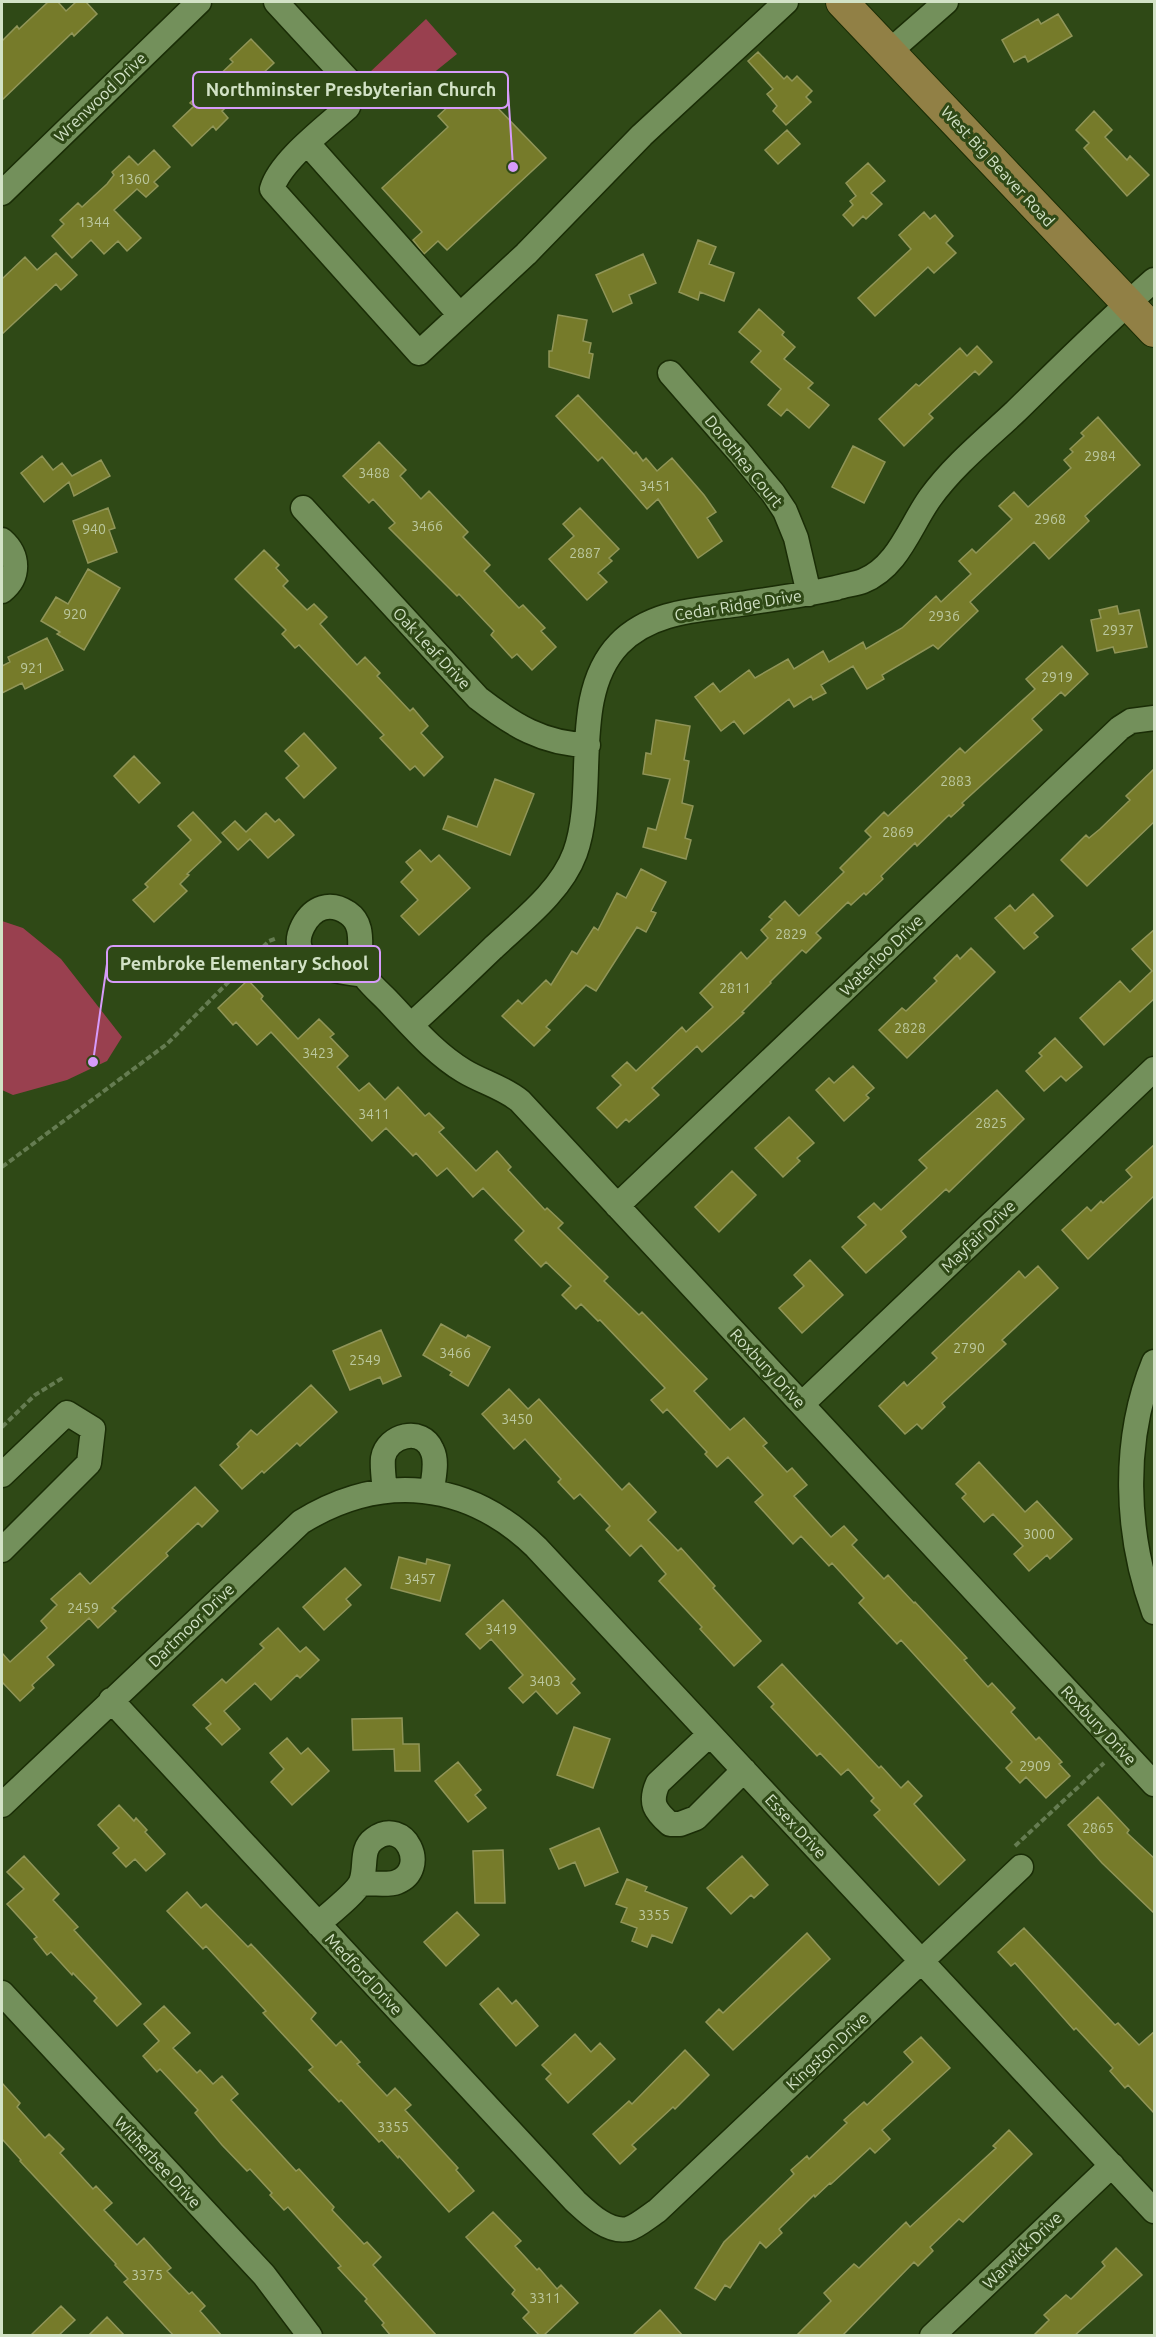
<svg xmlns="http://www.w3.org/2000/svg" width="1156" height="2337" font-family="Ubuntu,sans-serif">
	<rect width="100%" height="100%" fill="#2f4916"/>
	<!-- green -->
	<path fill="#99404f" d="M426,19L457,54L406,95L378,94L369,73Z
		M2,921L23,928L61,959L122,1037L107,1061L67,1080L13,1095L2,1090Z"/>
	<!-- building -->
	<path fill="#767b2a" stroke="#909558" stroke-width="1.5" d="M48,2H58L66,11L76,2H86L97,14L74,36L72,33L2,100V41L17,26L19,29Z
		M1058,14L1072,36L1028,62L1025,56L1014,62L1002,40L1038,19L1041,24Z
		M251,39L274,63L222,111L228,118L216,130L213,126L192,146L173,126L194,106L190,103L233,62L230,59Z
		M758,52L784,79L787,76L792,81L797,76L812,91L806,97L811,102L786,125L773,111L777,106L767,94L773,89L748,61Z
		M480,77L498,96L492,102L546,158L447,250L438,241L424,254L413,240L422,232L382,188L448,127L438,116Z
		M1094,111L1112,130L1105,137L1127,160L1130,156L1149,175L1127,196L1084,148L1089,143L1076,130Z
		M787,130L800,144L778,164L765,150Z
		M154,150L170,167L154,182L158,186L146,197L137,189L114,210L141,238L127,251L118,241L104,254L91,240L72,258L52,236L64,224L60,220L78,203L82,207L107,184L114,175L112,172L129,156L138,165Z
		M868,163L885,181L871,193L882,204L866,219L863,216L853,226L843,215L853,205L850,201L856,196L846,183Z
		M924,212L930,219L935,215L953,236L946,243L956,253L934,273L928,267L875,316L858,298L911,249L899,235Z
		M698,240L716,247L709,264L734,273L724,301L700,292L698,300L679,292Z
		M56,253L77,275L61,290L56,284L2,334V279L25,257L37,270Z
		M643,254L656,283L629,295L632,303L613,312L596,275Z
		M759,309L784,332L782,335L795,347L784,359L813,383L808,388L829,405L809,428L787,409L781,416L768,405L781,389L751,362L761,351L739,332Z
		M558,315L587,320L583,341L591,343L589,353L593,354L589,378L549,367V351H552Z
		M977,346L992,362L979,375L975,371L929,414L933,418L904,446L879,419L916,384L919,386L960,348L967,356Z
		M578,395L634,454L636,452L643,461L646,458L657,471L672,458L704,495L716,512L707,518L722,541L698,558L658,499L647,509L602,457L598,461L556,416Z
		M1098,417L1140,465L1085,516L1089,521L1049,559L1034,542L970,602L978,611L938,649L933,645L882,675L884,679L867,689L853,666L821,685L826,693L813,700L811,696L794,707L789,699L744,734L734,721L721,731L695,697L713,683L720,692L749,670L755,678L788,659L794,669L823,651L829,662L863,642L866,649L902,628L936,596L941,602L971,574L959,561L972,549L976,553L1012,519L999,506L1014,492L1028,507L1071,468L1064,460L1073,452L1070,449L1084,436L1081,433Z
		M379,442L406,470L400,476L421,499L429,491L468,532L463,537L490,565L484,571L519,608L523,605L545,628L541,631L556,647L532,670L517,654L512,658L491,635L494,631L459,594L457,596L389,528L395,523L373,499L369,503L343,476Z
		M853,446L885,462L864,503L832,487Z
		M42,456L53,470L62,463L72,476L101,460L110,476L74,496L69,482L44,502L21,473Z
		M108,508L115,528L109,530L117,552L88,563L73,521Z
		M580,508L619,549L609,558L612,561L598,573L607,582L587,600L549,559L574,536L563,524Z
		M264,550L279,565L276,568L288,581L283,586L307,610L314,604L327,617L320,624L357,665L365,657L380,673L377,676L410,711L413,708L428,726L421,733L443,757L424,776L415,766L410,770L380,738L384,735L299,645L295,648L282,634L286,630L235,579Z
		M88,569L120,588L84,650L57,634L60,632L41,621L56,597L68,604Z
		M1117,606L1119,614L1139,610L1147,647L1115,653L1113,647L1097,651L1091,620L1101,618L1099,610Z
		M47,638L63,670L25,689L22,683L2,693V666L10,662L8,657Z
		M1062,646L1088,674L1065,696L1061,692L1032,719L1042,730L962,803L964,805L951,817L949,815L917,846L915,843L881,876L883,879L866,895L864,893L851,905L848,902L816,933L821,938L806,953L802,950L770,982L771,983L742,1012L744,1013L702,1052L697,1046L652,1088L659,1095L629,1122L626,1119L617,1128L597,1108L621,1085L612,1076L627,1062L636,1071L682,1027L686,1032L713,1007L700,993L741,952L747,959L768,938L761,930L772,919L769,917L785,901L799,916L844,872L840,868L871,837L865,831L884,812L888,816L960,748L965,753L1035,689L1026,679Z
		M656,720L690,726L684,760L689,761L682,803L693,806L685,838L691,840L686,859L643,847L648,828L656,830L670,779L643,774L646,753L651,754Z
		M304,733L336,768L304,798L286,778L299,766L285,751Z
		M134,756L160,783L139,803L114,776Z
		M1155,768V821L1087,886L1061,860L1086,835L1089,838L1100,829L1130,800L1126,796Z
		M495,779L534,794L510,855L443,829L448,816L477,827Z
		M193,812L221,842L187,874L189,875L180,884L187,891L154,922L133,900L148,887L145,884L191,840L178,826Z
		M266,813L275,822L279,819L294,835L268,858L250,839L238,850L222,833L235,821L246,832Z
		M420,850L431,862L439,855L470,888L419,935L401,916L418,900L401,882L413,870L406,862Z
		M641,869L666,882L651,911L656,913L646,932L637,927L596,991L586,985L546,1027L550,1030L534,1046L502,1016L518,1000L522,1004L546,980L551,985L572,951L577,954L594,927L598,930L617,893L626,898Z
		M1033,894L1053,916L1034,933L1038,937L1024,949L995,918L1010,905L1015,911Z
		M1155,929V998L1104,1045L1080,1018L1120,981L1130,992L1152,971L1132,949Z
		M971,948L995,972L907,1058L879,1030L902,1008L906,1011L937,981L934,978L957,955L960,959Z
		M248,980L263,996L261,999L298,1039L319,1019L334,1034L330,1037L348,1056L337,1067L359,1091L369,1083L385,1100L398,1087L425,1116L429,1113L444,1128L439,1132L476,1171L497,1151L511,1167L508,1170L545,1210L547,1208L563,1223L558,1228L608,1277L604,1281L639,1315L642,1312L707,1379L694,1391L730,1430L744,1418L767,1443L763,1446L787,1472L792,1468L807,1485L794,1496L831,1537L844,1526L857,1540L852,1545L884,1579L888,1575L914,1603L915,1602L967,1658L964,1660L988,1687L992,1683L1015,1708L1011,1712L1036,1740L1039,1737L1062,1762L1059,1764L1070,1776L1046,1798L1026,1777L1020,1783L1006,1768L1012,1762L901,1640L897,1644L859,1603L864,1598L832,1563L829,1566L801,1536L793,1544L755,1502L763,1495L728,1457L717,1467L705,1454L707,1452L667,1409L663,1413L651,1400L665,1388L600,1320L598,1321L581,1304L576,1309L562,1295L571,1286L546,1262L541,1267L515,1240L524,1231L483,1188L473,1197L447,1168L437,1176L416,1153L413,1156L386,1128L372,1141L271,1032L257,1045L236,1022L233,1025L218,1008Z
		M1055,1038L1082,1067L1066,1081L1061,1076L1044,1091L1026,1071L1042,1056L1039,1053Z
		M853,1066L874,1088L866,1095L869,1098L844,1121L816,1090L829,1078L834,1083Z
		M997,1090L1024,1119L949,1192L946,1189L901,1231L906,1237L866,1273L842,1247L866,1225L858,1217L874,1203L881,1210L927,1168L919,1160Z
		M789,1117L814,1143L797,1158L800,1161L783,1177L755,1148Z
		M1155,1144V1195L1088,1259L1062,1230L1087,1207L1091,1211L1101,1201L1103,1203L1132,1177L1126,1170Z
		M732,1171L756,1195L719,1232L695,1207Z
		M810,1260L843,1295L802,1333L779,1308L804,1286L794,1275Z
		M1038,1266L1058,1288L1002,1340L1006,1344L942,1403L945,1407L922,1429L917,1424L905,1434L879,1406L904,1382L907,1386L937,1358L932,1353L1019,1271L1025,1278Z
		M441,1324L466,1338L468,1335L490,1347L468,1386L450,1375L452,1372L423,1355Z
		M381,1330L401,1376L383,1384L380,1377L350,1390L333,1351Z
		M311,1385L337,1412L300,1446L297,1443L264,1473L262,1471L242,1489L220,1465L239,1447L237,1444L251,1430L257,1435Z
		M509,1389L528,1409L539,1399L622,1490L629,1483L656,1512L648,1520L678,1551L681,1548L715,1586L713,1588L761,1641L734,1666L700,1629L702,1627L659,1581L666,1574L641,1545L630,1556L606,1530L610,1526L580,1494L574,1499L558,1482L561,1479L525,1439L514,1449L482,1414Z
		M979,1462L1025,1512L1037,1501L1072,1539L1050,1559L1047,1555L1029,1571L1014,1554L1023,1546L993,1514L984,1522L962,1498L966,1494L956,1484Z
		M195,1487L218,1511L202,1527L198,1523L166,1553L168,1556L112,1608L116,1611L98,1628L89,1618L47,1657L54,1665L32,1685L34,1688L20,1701L2,1682V1653L10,1662L47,1628L41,1621L57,1605L51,1599L80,1573L90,1584Z
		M399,1557L426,1564L427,1559L450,1565L440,1601L391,1588Z
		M345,1568L361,1585L346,1599L351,1605L324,1630L303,1607Z
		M503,1600L575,1679L571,1683L580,1693L557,1714L536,1691L523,1703L509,1688L523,1675L491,1639L480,1649L466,1634Z
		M278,1628L300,1652L306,1647L319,1660L300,1678L297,1675L271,1700L255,1683L224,1711L240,1729L222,1745L206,1728L211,1724L193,1705L222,1679L226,1683L264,1648L260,1644Z
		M782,1664L879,1768L881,1766L901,1788L908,1781L922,1796L914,1804L965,1860L939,1885L874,1815L880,1810L871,1801L874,1798L848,1769L841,1775L820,1753L817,1756L771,1707L774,1704L758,1687Z
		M402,1718L403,1744H419L420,1771H395L394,1749L353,1750L352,1719Z
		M574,1727L610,1739L593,1788L557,1775Z
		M287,1738L301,1754L308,1748L329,1771L292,1805L271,1782L284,1769L270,1753Z
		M458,1762L481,1790L475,1795L486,1808L468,1822L435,1781Z
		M1098,1797L1129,1830L1127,1833L1155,1859V1914L1102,1863L1068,1825Z
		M119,1805L134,1821L136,1818L147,1830L145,1832L165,1854L146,1871L135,1859L126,1867L113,1853L119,1848L98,1825Z
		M599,1828L618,1872L585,1886L575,1862L559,1869L550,1849Z
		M503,1850L505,1903H475L473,1851Z
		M24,1856L59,1894L53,1900L78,1927L74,1930L141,2004L117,2026L94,2001L97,1998L73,1973L72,1975L51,1952L47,1955L34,1939L37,1937L7,1904L24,1889L7,1872Z
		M742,1856L768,1885L754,1898L751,1895L731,1914L707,1888Z
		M627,1879L647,1887L645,1891L687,1908L672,1943L652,1935L647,1947L632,1941L637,1928L621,1922L627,1908L616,1904Z
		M187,1892L201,1908L206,1904L248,1947L251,1944L316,2013L311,2019L336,2046L341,2041L360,2062L357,2064L387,2096L395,2088L411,2105L405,2110L458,2168L456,2170L474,2191L449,2212L399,2156L398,2158L382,2140L379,2142L341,2100L339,2102L309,2070L313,2067L263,2013L266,2011L206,1946L203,1949L167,1911Z
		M457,1912L479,1935L446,1966L424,1942Z
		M1024,1928L1115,2025L1118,2023L1139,2045L1155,2031V2114L1128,2085L1125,2088L1110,2071L1113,2068L1076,2028L1074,2030L1015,1963L1011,1966L998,1952Z
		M807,1933L830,1959L733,2050L706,2022L719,2009L723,2013Z
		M498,1988L512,2004L516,2000L538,2026L516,2046L480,2004Z
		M164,2006L190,2033L173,2048L197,2073L200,2070L213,2084L222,2076L238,2094L231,2100L296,2171L299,2169L334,2207L332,2210L364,2244L367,2242L381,2257L373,2265L437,2336H391L382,2325L384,2323L365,2301L367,2299L338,2268L341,2266L323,2246L288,2207L284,2210L270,2195L272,2193L250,2169L247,2171L222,2145L195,2113L198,2110L160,2069L157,2072L143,2056L159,2041L144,2024Z
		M575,2034L591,2052L600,2043L615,2059L568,2103L546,2079L551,2074L542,2065Z
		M921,2037L950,2068L882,2130L890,2139L875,2153L870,2148L831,2184L830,2183L815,2197L814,2195L779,2229L782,2233L766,2248L760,2242L730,2288L725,2285L715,2300L695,2288L724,2242L794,2174L791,2170L807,2156L809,2159L847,2123L844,2120L864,2102L867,2105L913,2062L904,2052Z
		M685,2050L709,2075L675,2109L673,2107L632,2145L636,2149L620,2164L593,2134L629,2101L632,2104Z
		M2,2083L20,2103L17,2107L45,2138L49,2134L64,2149L60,2153L93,2189L96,2186L112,2203L104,2210L137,2245L144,2238L171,2268L167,2271L189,2294L192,2292L205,2306L200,2311L222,2336H174L124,2282L128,2279L115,2265L116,2264L20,2161L21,2160L2,2139Z
		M1009,2130L1032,2154L963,2222L959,2219L930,2247L933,2251L918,2266L914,2262L842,2336H796L831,2301L824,2293L854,2264L859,2268L906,2222L910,2227L996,2148L993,2146Z
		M493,2212L521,2241L515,2246L537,2270L539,2268L557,2289L561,2285L578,2303L543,2336H540L523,2318L529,2312L512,2294L515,2290L466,2237Z
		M1116,2248L1142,2275L1074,2336H1033L1049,2320L1044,2315L1066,2295L1071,2299L1105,2266L1102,2262Z
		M61,2306L75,2320L58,2336H30Z
		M660,2310L683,2336H632Z
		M107,2317L125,2336H88Z"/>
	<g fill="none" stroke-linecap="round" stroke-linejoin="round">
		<!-- minor casing -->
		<g stroke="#1a2d06" stroke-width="27">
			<path id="minor" d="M276,2L348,80L352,94L348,107C326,127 280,161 272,189L419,353L526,254L642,135L786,2
				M890,51L946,2
				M308,144L460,315
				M2,193L199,2
				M670,373L739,452L773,493L785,511L796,538L809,594
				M303,508L478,698C513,725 543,744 588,745
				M2,540C19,555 20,577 2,591
				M364,975C338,971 283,966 303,926C313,907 330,901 348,913C370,928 353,958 365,977C371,985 380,993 387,1000C411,1025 434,1053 464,1071C482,1082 503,1087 520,1101L1154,1784
				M411,1025C439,1000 467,973 494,947C523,920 561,891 575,853C598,790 569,696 619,644C651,611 698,610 740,604C772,599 804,595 836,588C845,585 855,584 863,581C898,567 910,526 930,498C953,466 985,440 1014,413C1060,368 1106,322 1154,280
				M617,1206L1120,728L1131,721L1154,718
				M1154,1362C1122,1440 1125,1533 1154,1612
				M802,1404L1154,1069
				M2,1475L67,1413L93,1429L89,1463L2,1550
				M385,1491C384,1481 382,1468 383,1458C387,1435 422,1426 432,1450C438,1462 433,1478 432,1491
				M111,1700L575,2201C588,2213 608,2233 628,2229C638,2226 649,2216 657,2211L1021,1867
				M710,1734L658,1783C649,1803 655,1811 670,1824H680L696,1818L744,1770
				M2,1805L301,1522C382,1472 468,1481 536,1547L1154,2211
				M318,1924C328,1915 357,1892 361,1882C367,1867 360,1849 374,1839C405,1816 430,1869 397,1882C387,1886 372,1882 360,1884
				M2,1993L264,2275L310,2336
				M932,2336L1112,2165"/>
		</g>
		<!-- major casing -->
		<g stroke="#1a2d06" stroke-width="34">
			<path id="major" d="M842,2L1154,331"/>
		</g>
		<!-- path -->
		<path stroke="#657c51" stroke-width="4" stroke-dasharray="6 3" stroke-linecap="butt" d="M2,1167L167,1044L269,941L277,938
			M2,1427L35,1395L64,1377
			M1015,1846L1104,1763"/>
		<!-- minor -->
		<use href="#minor" stroke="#73905b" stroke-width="24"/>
		<!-- major -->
		<use href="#major" stroke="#918045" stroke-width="32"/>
	</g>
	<g text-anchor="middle" stroke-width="6" stroke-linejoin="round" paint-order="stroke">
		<!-- number labels -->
		<g font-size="14" fill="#bbc89f">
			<text x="134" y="184">1360</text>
			<text x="94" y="227">1344</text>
			<text x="1100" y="461">2984</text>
			<text x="374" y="478">3488</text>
			<text x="655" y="491">3451</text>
			<text x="1050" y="524">2968</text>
			<text x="427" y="531">3466</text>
			<text x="94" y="534">940</text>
			<text x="585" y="558">2887</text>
			<text x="75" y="619">920</text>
			<text x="944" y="621">2936</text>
			<text x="1118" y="635">2937</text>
			<text x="32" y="673">921</text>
			<text x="1057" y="682">2919</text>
			<text x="956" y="786">2883</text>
			<text x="898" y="837">2869</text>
			<text x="791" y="939">2829</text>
			<text x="735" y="993">2811</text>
			<text x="910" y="1033">2828</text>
			<text x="318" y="1058">3423</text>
			<text x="374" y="1119">3411</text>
			<text x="991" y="1128">2825</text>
			<text x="969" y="1353">2790</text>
			<text x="455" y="1358">3466</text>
			<text x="365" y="1365">2549</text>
			<text x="517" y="1424">3450</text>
			<text x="1039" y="1539">3000</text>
			<text x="420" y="1584">3457</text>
			<text x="83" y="1613">2459</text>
			<text x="501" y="1634">3419</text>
			<text x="545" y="1686">3403</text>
			<text x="1035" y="1771">2909</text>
			<text x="1098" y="1833">2865</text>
			<text x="654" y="1920">3355</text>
			<text x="393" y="2132">3355</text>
			<text x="147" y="2280">3375</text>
			<text x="545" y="2303">3311</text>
		</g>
		<!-- street labels -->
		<g font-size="16" fill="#d2e2c6" stroke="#2f4916">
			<text transform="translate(100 97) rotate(-44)" y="6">Wrenwood Drive</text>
			<text transform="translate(998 166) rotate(47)" y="6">West Big Beaver Road</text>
			<text transform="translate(744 461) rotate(51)" y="6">Dorothea Court</text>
			<text transform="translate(738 605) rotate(-9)" y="6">Cedar Ridge Drive</text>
			<text transform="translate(432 648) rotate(47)" y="6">Oak Leaf Drive</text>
			<text transform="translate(881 955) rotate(-44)" y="6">Waterloo Drive</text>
			<text transform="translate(978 1236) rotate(-44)" y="6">Mayfair Drive</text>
			<text transform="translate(768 1368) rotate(47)" y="6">Roxbury Drive</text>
			<text transform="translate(191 1625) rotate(-44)" y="6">Dartmoor Drive</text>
			<text transform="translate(1099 1725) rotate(47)" y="6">Roxbury Drive</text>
			<text transform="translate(796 1826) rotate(47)" y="6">Essex Drive</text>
			<text transform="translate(364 1974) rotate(47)" y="6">Medford Drive</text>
			<text transform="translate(827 2051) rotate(-43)" y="6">Kingston Drive</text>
			<text transform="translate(158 2162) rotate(47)" y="6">Witherbee Drive</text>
			<text transform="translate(1022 2250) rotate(-44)" y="6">Warwick Drive</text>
		</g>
	</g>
	<!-- callouts -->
	<path fill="none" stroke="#d69bfa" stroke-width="2" d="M513 167L508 90M93 1062L107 964"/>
	<g fill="#d69bfa" stroke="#2f4916" stroke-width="2">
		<circle cx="513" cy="167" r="6"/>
		<circle cx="93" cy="1062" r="6"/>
	</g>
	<g fill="#2f4916" stroke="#d69bfa" stroke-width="2">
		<rect x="193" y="72" width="315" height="36" rx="6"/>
		<rect x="107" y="946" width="273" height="36" rx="6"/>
	</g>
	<g font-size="18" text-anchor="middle" font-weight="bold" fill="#d2e2c6">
		<text x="351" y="96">Northminster Presbyterian Church</text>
		<text x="244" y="970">Pembroke Elementary School</text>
	</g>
	<!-- border -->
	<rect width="1156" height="2337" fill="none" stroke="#d2e2c6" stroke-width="6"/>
</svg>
